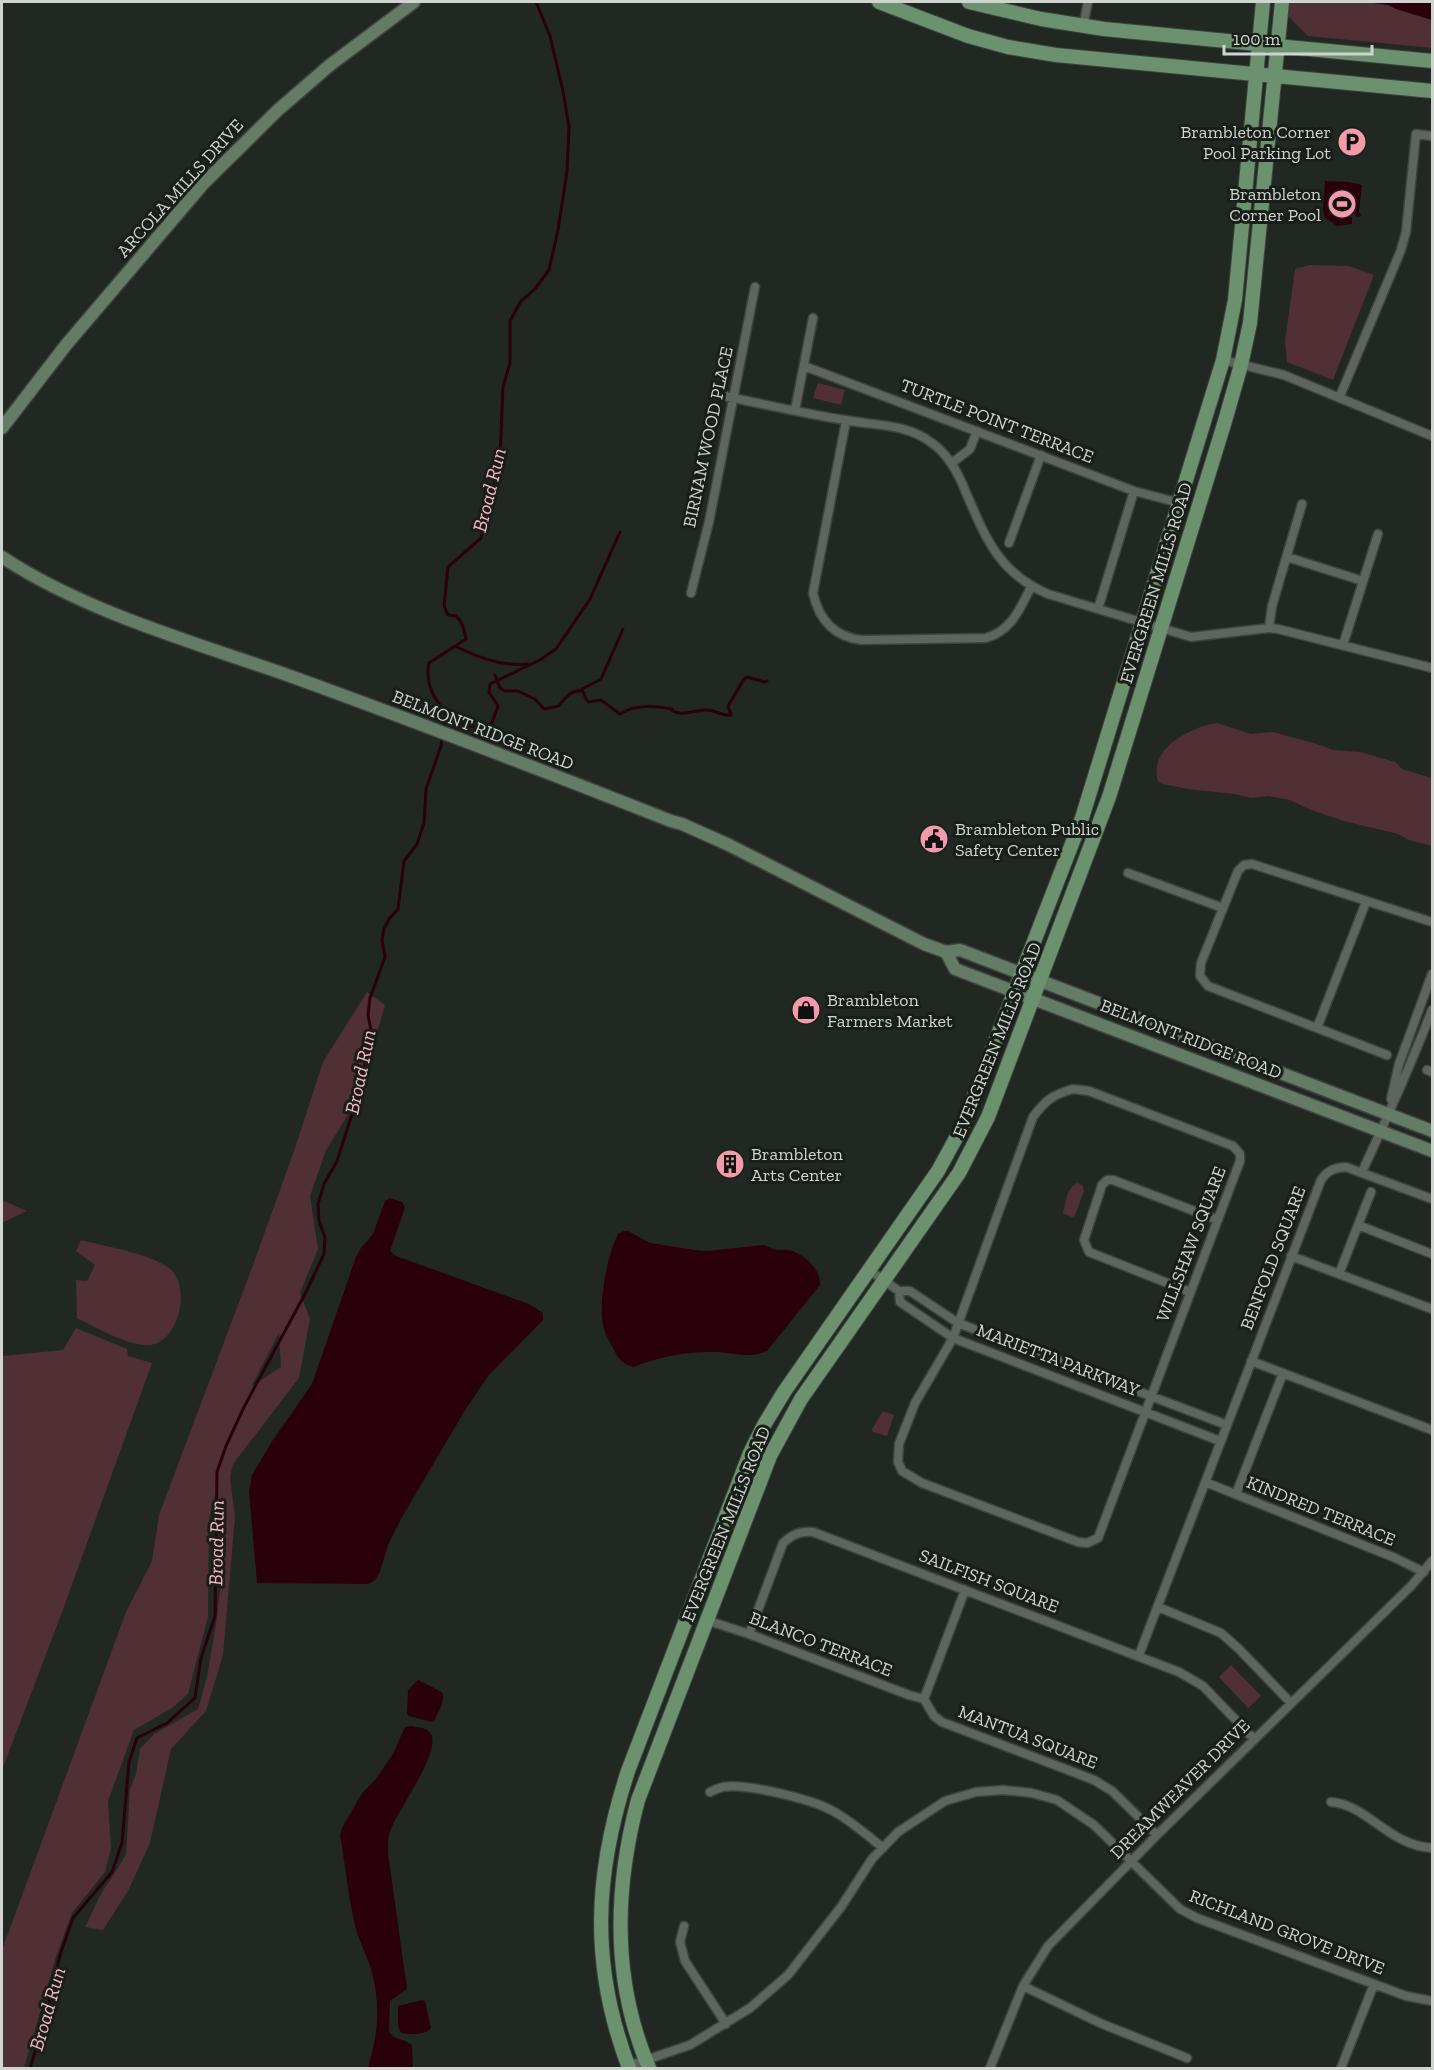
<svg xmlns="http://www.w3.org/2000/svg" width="1434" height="2070" font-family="'Zilla Slab',serif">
	<rect width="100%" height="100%" fill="#212821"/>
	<!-- green -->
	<path fill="#502f35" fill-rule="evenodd" d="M1289,2H1432V48L1308,36L1288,16Z
		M1310,265L1349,266L1374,275L1333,380L1287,362L1285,341L1295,269Z
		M818,383L845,390L841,405L813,398Z
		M1217,723L1251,734L1273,732L1317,744L1333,750L1360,752L1395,762L1402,769L1432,778V846L1409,840L1398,834L1344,821L1311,810L1290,800L1268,796L1251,798L1235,794L1188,789L1163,784L1158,781C1148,749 1190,727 1217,723Z
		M367,992L385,1005L358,1099L326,1150L310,1196L318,1249L300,1293L310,1319L299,1378L233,1464L230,1477L235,1517L223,1655L206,1711L171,1749L150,1843L128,1891L103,1930L85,1927L101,1894L126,1855L130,1789L136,1774L140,1749L154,1734L198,1709L207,1677L216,1624L225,1548L215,1495L209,1518L208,1617L188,1694L172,1708L134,1730L108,1801L111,1849L105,1872L72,1913L56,1957L24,2068H2V1950L126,1612L152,1561L159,1515L253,1265L295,1148L323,1062ZM279,1333L281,1367L252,1386V1385Z
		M1077,1183L1082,1185L1084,1191L1074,1218L1063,1213C1066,1202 1066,1189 1077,1183Z
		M2,1200L27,1211L2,1223Z
		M81,1240C104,1246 151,1254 169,1268C193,1286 178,1348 145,1345C124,1344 96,1327 77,1318L76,1280L87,1281L95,1265L76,1251Z
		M76,1328L127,1349L128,1356L152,1363L61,1615L2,1770V1356L63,1350Z
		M883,1411L894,1415L887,1436L873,1432L872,1429Z
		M1231,1665L1261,1696L1248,1708L1219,1677Z"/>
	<!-- water -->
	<path fill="#29000c" d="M1366,2H1432V20L1396,9L1388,5Z
		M1325,181L1348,182L1362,185L1359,211L1361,216L1357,217C1353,209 1346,210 1338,210L1337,212L1346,217H1352V224L1337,226L1325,218L1323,210Z
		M390,1198L402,1202L405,1207L390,1251L396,1256L529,1304L543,1313V1320L489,1375L467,1407L402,1517L388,1545L380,1572L374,1581L368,1584L257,1583L249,1491L252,1475L271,1443L312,1384L356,1257L361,1248L373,1234L385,1201Z
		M624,1231H628L650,1243L694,1250L707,1251L764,1245C767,1246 770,1248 773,1249C778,1251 783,1249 788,1250C803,1253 821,1268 820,1285L767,1351C749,1359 735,1353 716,1352C688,1351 660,1356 634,1367C621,1364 618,1358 612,1346C609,1341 606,1335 604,1329C597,1307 607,1256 618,1234Z
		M418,1680L442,1692C446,1701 438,1711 435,1720L432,1722L409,1716L407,1713L408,1690Z
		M410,1726C417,1727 427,1727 431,1734C441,1754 395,1813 389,1834C388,1840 388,1847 388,1853L407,1989L390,2001L389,2032C394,2040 405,2039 412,2045L413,2068H368C378,2035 381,2003 371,1969C366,1953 357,1937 354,1921C348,1893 345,1863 340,1835L342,1828L362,1793L375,1780L393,1754L405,1727Z
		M422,2000L425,2001L431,2028C424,2036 411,2034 401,2033L398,2026V2006Z"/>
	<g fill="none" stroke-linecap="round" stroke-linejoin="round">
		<!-- stream -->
		<path stroke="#29000c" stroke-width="3" d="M623,629L601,679L582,689L586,699L589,702L601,700L620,714C635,704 655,706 672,709L673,711C683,717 696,709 707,710C716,710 722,717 731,715L728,706L744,679L747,677L765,682L767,681
			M457,647C479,658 503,667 528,664
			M495,675L500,688L505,691H518L535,699L544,709L559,706C566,697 571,689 583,691
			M444,718H453L462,724L489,731L498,706L489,692L490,684L540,660L556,649L590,599L620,532
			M443,730L445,711C432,697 425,682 429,663L466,639C464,630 463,622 456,616L448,615L444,606L448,567L481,538L500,459L503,387L510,363V321L521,301L534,290L549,270L558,230L567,171L569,127L563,91L550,36L536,2
			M30,2068L43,2027L60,1955L73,1918L112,1872L122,1843L129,1762L137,1738L167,1723L195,1698L201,1658L215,1616L217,1472L226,1446L244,1407L306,1292L324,1254L325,1238L319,1220L318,1204L324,1184L337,1161L355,1105L372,1035L368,1015L370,998L385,957L382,940L384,929L389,919L398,909L404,861L417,844L424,823L426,789L441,746L442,737"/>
		<!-- street casing -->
		<g stroke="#3e433e" stroke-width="11">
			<path id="street" d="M1083,26L1088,2
				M1223,360L1284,375L1432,436
				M804,366L1134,491L1180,503
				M715,394C758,403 801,413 845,420C875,426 906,423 932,443C950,456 959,475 967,495C986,539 1000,574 1048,594L1191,637L1269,628L1278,629L1432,668
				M1340,396L1401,250L1406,232L1416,134L1432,136
				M795,410L813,318
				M846,421L813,593C819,620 834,637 862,640L986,638C1011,631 1020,609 1031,587
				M952,463L970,449L977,431
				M1009,543L1041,455
				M1287,557L1363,581
				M691,593L709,522L755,287
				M1098,609L1134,491
				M1269,628L1272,606L1302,504
				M1343,645L1378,534
				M1128,873L1223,908
				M1317,1028L1366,902
				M1387,1055L1208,986L1200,976L1201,963L1238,871L1244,865L1252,864L1432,922
				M1427,1070L1432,1072
				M1073,1089L1089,1091L1233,1146L1240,1154V1161L1098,1538L1087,1543L1078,1542L922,1483L902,1471L898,1462L899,1444L915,1403L953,1338L1033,1117C1046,1100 1052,1095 1073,1089Z
				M1391,1099L1399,1064L1432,974
				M1362,1172C1387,1118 1411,1065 1432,1010
				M1358,1225L1432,1254
				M1291,1256L1432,1309
				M869,1270L899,1291H910L958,1323L1227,1425
				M1339,1274L1371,1192
				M899,1291L900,1302L953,1338L1220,1441
				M1190,1292L1089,1252L1084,1240L1102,1185L1107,1180H1113L1218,1220
				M1251,1361L1432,1430
				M1205,1482L1393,1557L1424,1572
				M1236,1494L1283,1373
				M965,1590L924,1699L934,1716L942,1722L1094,1780L1112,1791L1157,1835
				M1158,1607L1221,1633L1239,1649L1291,1703
				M706,1620L749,1634L909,1695L924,1699
				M749,1634L783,1543C793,1534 800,1531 813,1532L1179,1672L1203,1686L1254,1739
				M1139,1655L1321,1180C1328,1170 1334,1168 1346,1167L1432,1199
				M710,1792C714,1790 719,1788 723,1787C746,1783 810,1799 831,1810C850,1820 867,1835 883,1848
				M1331,1802C1368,1805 1388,1845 1432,1848
				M684,1926L680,1942L685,1961L726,2024
				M1023,1986L1100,2023L1187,2058
				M628,2066L690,2045L750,2008L788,1975L841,1907L872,1859L898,1832L945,1801L976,1792L1003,1790L1032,1793L1057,1800L1094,1825L1180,1909L1197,1918L1406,1996L1432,2001
				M990,2068L1023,1986L1048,1946L1157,1835L1412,1585L1432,1561
				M1341,2068L1374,1984"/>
		</g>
		<!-- secondary casing -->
		<g stroke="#3e433e" stroke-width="15">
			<path id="secondary" d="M2,428L66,345L203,184L278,110L330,65L414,2
				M2,557C85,612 196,643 290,676C417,722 544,771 671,821L682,824L729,845L924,944L946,952L960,950L1432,1131
				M946,952L955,969L1432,1151"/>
		</g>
		<!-- primary casing -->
		<g stroke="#3e433e" stroke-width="16">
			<path id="primary" d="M879,2L968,36L1008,47L1056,55L1432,91
				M969,2L1041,19L1104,29L1432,61
				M629,2068C590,1965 594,1875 628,1771L750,1453L764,1425L784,1392L938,1171L962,1127L1082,818L1223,360L1235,300L1263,2
				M649,2068C612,1981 614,1890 638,1800L770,1456L801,1399L959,1173L988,1117L1109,797L1225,421L1241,365L1250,323L1282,2"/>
		</g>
		<!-- street -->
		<use href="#street" stroke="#5d655e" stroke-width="8"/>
		<!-- secondary -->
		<use href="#secondary" stroke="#647b66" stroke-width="12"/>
		<!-- primary -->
		<use href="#primary" stroke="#6c916e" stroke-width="14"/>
	</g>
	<!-- icons -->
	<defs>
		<g id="parking-disc" transform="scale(1.5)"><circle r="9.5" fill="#f39aab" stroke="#181e18"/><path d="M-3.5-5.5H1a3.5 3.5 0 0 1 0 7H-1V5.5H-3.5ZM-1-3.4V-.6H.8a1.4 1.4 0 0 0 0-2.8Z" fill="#111"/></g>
		<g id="stadium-disc" transform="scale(1.5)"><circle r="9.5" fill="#f39aab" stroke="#181e18"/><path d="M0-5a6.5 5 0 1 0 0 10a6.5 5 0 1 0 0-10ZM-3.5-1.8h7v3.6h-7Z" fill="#111"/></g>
		<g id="civic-disc" transform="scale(1.5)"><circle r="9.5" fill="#f39aab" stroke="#181e18"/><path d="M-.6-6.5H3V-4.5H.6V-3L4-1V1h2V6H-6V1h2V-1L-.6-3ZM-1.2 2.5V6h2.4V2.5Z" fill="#111"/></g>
		<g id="shop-disc" transform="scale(1.5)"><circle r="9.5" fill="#f39aab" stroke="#181e18"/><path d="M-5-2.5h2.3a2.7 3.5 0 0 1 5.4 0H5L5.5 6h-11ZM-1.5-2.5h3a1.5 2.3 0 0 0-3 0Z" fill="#111"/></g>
		<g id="building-disc" transform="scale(1.5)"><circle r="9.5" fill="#f39aab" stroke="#181e18"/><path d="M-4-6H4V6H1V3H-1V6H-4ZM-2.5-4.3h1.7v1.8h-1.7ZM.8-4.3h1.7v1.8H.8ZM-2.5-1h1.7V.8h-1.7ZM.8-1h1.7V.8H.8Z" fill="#111"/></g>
	</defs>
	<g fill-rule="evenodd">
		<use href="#parking-disc" x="1352" y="142"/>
		<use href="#stadium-disc" x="1342" y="204"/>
		<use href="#civic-disc" x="934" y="839"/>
		<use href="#shop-disc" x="806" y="1010"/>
		<use href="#building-disc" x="730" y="1164"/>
	</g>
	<g text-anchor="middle" stroke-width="6" stroke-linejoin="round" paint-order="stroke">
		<!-- poi labels -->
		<g font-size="18" fill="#d0d4d0" stroke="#181e18" text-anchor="start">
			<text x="1331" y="138" text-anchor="end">Brambleton Corner<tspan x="1331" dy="21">Pool Parking Lot</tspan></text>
			<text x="1321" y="200" text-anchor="end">Brambleton<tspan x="1321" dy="21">Corner Pool</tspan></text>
			<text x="955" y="835">Brambleton Public<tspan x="955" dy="21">Safety Center</tspan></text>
			<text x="827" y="1006">Brambleton<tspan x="827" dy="21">Farmers Market</tspan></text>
			<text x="751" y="1160">Brambleton<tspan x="751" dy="21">Arts Center</tspan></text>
		</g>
		<!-- street labels -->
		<g font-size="18" fill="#d0d4d0" stroke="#181e18">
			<text transform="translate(180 188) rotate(-48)" y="6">ARCOLA MILLS DRIVE</text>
			<text transform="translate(997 421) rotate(21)" y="6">TURTLE POINT TERRACE</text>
			<text transform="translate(708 437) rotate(-78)" y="6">BIRNAM WOOD PLACE</text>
			<text transform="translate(1156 583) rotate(-73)" y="6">EVERGREEN MILLS ROAD</text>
			<text transform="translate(483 730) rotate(21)" y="6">BELMONT RIDGE ROAD</text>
			<text transform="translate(1191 1039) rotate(21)" y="6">BELMONT RIDGE ROAD</text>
			<text transform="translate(997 1040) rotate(-68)" y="6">EVERGREEN MILLS ROAD</text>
			<text transform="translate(1191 1244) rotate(-69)" y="6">WILLSHAW SQUARE</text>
			<text transform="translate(1273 1258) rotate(-69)" y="6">BENFOLD SQUARE</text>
			<text transform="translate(1058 1360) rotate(21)" y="6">MARIETTA PARKWAY</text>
			<text transform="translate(1321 1511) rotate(22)" y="6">KINDRED TERRACE</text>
			<text transform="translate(726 1524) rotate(-68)" y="6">EVERGREEN MILLS ROAD</text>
			<text transform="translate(989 1581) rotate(21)" y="6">SAILFISH SQUARE</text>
			<text transform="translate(821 1644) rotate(21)" y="6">BLANCO TERRACE</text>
			<text transform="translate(1028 1737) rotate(21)" y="6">MANTUA SQUARE</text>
			<text transform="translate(1180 1789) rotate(-45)" y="6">DREAMWEAVER DRIVE</text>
			<text transform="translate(1287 1932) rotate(21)" y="6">RICHLAND GROVE DRIVE</text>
		</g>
		<!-- water labels -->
		<g font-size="20" font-style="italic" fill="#fbb6c2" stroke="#181e18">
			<text transform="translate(489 490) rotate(-76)" y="7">Broad Run</text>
			<text transform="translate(360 1072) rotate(-78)" y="7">Broad Run</text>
			<text transform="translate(216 1543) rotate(-89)" y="7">Broad Run</text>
			<text transform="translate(47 2009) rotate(-74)" y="7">Broad Run</text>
		</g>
	</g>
	<!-- border -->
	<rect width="1434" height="2070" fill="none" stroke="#d0d4d0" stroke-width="6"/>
	<!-- scale -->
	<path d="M1224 45v9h148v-9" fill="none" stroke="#d0d4d0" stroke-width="3"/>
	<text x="1233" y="45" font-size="18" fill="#d0d4d0" stroke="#181e18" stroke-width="4.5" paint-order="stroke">100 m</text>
</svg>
